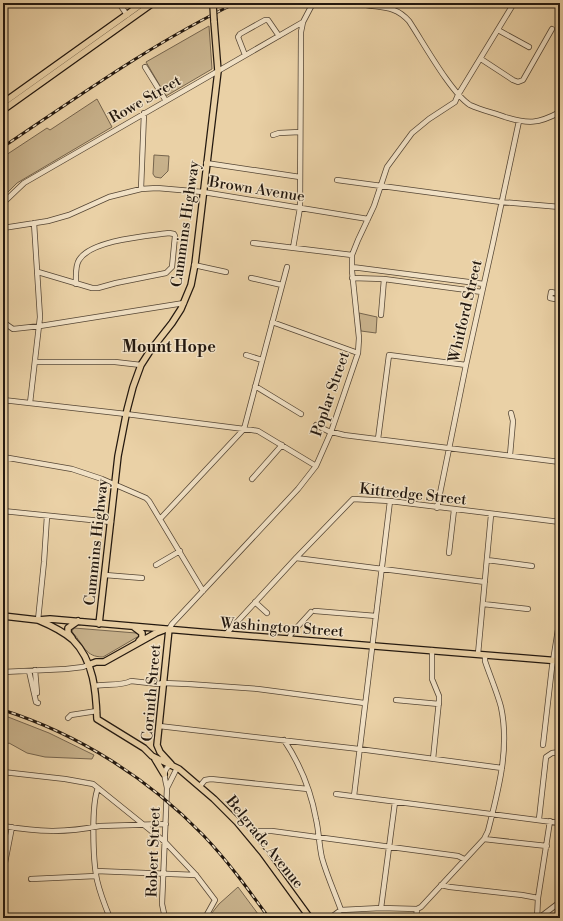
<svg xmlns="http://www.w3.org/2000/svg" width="563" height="921" font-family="'Libre Bodoni',serif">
	<rect width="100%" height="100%" fill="#ead1a6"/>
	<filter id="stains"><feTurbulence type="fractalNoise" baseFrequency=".005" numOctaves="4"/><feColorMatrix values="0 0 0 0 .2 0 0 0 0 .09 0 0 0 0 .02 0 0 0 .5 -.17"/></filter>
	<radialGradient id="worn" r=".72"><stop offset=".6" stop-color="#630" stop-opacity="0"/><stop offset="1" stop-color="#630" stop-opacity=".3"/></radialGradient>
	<!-- green -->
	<path fill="#c8b28c" stroke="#76654e" d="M209,26L212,69L166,96L146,62Z
		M97,99L112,127L17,183L3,197V157L47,128L50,130Z
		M154,155L169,156L168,171L161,178L155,177L153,174Z
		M359,313L377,317L376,333L361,331Z
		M74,628L136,633H138L139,636L103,657C85,657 84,645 73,633L72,631Z
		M3,715L49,733L94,755L92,759L45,757L27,753L9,743L3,746Z
		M238,887L261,918H208L219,904Z"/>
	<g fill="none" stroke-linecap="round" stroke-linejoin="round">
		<!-- minor casing -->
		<g stroke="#554635" stroke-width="6">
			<path id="minor" d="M119,3L127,15
				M357,3C378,9 393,3 409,21C423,42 451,93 470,105C481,110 494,113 505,117C528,124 538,124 560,112
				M498,30L529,47
				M245,55L238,37L240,34L265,20H268L279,36
				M481,59L513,80L518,82L523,80L552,29
				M145,67L166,101
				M273,135L279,133L300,132
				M206,163L300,177
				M337,180L501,202L560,207
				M141,189L144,113
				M3,203L24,183L303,22
				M3,228L48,221L69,215L109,197L141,189L157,188L203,192L368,219
				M253,243L352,255
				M293,248L300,208L301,32L303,22L313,3
				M194,265L226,272
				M352,267L484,284
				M38,272L92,288H98L116,283L166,273L172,267L175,236L174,234L169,233C147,236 91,240 79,260C75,266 76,276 76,284
				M251,278L282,285
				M352,278L384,279L482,292
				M560,294L551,292L550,298L560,300
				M381,315L384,279
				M3,322L13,329L40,326L184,303
				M272,322L358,353
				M246,355L262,360
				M35,362H115L141,365
				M255,386L301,414
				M3,400L126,414L252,430L258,431L316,466
				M30,403L40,317L34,223
				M316,425L328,431L344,435L560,462
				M378,439L389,355L466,365
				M510,455L513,421L511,413
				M3,457L72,469L102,479L146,498L149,501L203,591
				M252,479L282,445
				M3,484L5,458
				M437,508L466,365L493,243L519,121
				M3,511L111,522
				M160,519L244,429L287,267
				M449,553L454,510
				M296,558L485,582
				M487,560L532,566
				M156,565L180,551
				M105,575L142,578
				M255,602L267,613
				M483,604L528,609
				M315,611L376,616
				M38,620L44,562L47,516
				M169,629L172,624L298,489L316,466L331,432L358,353L359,338L352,271V255L358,240L374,206L387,167L412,133L429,119L455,102L458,95L514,3
				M226,634L296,558L353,499L390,501L560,522
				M289,639L291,634L311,612
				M432,650V679L439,696V701L433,759
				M478,654L491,515
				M35,670L37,693
				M29,671L36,702L38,703
				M3,672L66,669L83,667L88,665
				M95,686C105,684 123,686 131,681L158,684L163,683L188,684L258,689L364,703
				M396,700L439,704
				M68,718L71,715L97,711
				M159,726L359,749L502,768
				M284,740C300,764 311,791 316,819C319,832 319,845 322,858C327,876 335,893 341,910L330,918
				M543,745L552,667L560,617
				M3,772L65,779L93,784L165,842L196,875L215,900L205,918
				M200,786L205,780L211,779L308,789
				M98,788C91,805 93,861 97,880C100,893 105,906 110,918
				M167,788L177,768
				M336,794L560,823
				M354,796L390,501
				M539,819L546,757L552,753L560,752
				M3,826C39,832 64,833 100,826L166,824
				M246,833L255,831H272L458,856L464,859
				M484,839L547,846
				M96,871L196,875
				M3,873L12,827
				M31,879L96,876
				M441,885L450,887L522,895L538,898
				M381,908L395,802
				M341,910L381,908L417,909
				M165,918L162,904L167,788C165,777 161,772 171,764
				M416,918L417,909L421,907L484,839L488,831C498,791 510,749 501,707C497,692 490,676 485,661V655
				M537,918L538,898L550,821
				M539,918L560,902"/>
		</g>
		<!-- major casing -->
		<g stroke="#23180f" stroke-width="8">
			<path id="major" d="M3,103L143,3
				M3,110L153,3
				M3,616L38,620L50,619L200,632L560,661
				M38,620C50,625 64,632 73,640C94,661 96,692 97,719L144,748L152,756L179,769L214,799L237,822L262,852L310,918
				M99,624L118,456L127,410L133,387L141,365L150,351L172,323L181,309L191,285L195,264L218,71L214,21
				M134,627L142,633V638L139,641
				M169,629L157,745L160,752L171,764
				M72,638L68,633V628L78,621
				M88,665L96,662H104L156,633L164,630
				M155,759L164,774"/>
		</g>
		<!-- minor -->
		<use href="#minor" stroke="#f1e1c5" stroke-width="4.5"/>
		<!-- major -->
		<use href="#major" stroke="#ead1a6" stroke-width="5.5"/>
		<!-- rail casing -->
		<g stroke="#23180f" stroke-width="3">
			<path id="rail" d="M3,147C79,96 154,42 236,3
				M3,710C78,734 148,778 203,835C227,860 248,889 269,918"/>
		</g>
		<!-- rail -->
		<use href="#rail" stroke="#f1e1c5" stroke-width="1.5" stroke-dasharray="4.5" stroke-linecap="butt"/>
		<!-- major-bridge casing -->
		<g stroke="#23180f" stroke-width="8" stroke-linecap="butt">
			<path id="major-bridge" d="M213,5L214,21"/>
		</g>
		<!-- major-bridge -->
		<use href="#major-bridge" stroke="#ead1a6" stroke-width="5.5"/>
	</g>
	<g text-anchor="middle" stroke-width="3" stroke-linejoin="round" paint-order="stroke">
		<!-- street labels -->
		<g font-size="15" fill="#23180f" stroke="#f1e1c5">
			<text transform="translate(145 99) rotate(-30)" y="5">Rowe Street</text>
			<text transform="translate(257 189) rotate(9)" y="5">Brown Avenue</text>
			<text transform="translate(185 224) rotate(-82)" y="5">Cummins Highway</text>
			<text transform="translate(465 311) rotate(-77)" y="5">Whitford Street</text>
			<text transform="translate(330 394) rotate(-71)" y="5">Poplar Street</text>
			<text transform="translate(413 494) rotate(6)" y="5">Kittredge Street</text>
			<text transform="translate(96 542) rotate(-84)" y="5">Cummins Highway</text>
			<text transform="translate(282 627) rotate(4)" y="5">Washington Street</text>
			<text transform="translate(151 693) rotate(-85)" y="5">Corinth Street</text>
			<text transform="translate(265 842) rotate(51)" y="5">Belgrade Avenue</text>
			<text transform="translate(153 852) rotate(-88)" y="5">Robert Street</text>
		</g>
		<!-- neighbourhood labels -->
		<g font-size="16" font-weight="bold" fill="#23180f" stroke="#f1e1c5">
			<text x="169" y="352">Mount Hope</text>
		</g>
	</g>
	<!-- margin -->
	<rect width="563" height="921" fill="none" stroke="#ead1a6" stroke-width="16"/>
	<rect x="4" y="4" width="555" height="913" fill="none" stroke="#23180f" stroke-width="2"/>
	<rect x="8" y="8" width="547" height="905" fill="none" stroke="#23180f"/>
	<rect width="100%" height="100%" filter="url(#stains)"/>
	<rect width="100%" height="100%" fill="url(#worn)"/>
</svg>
